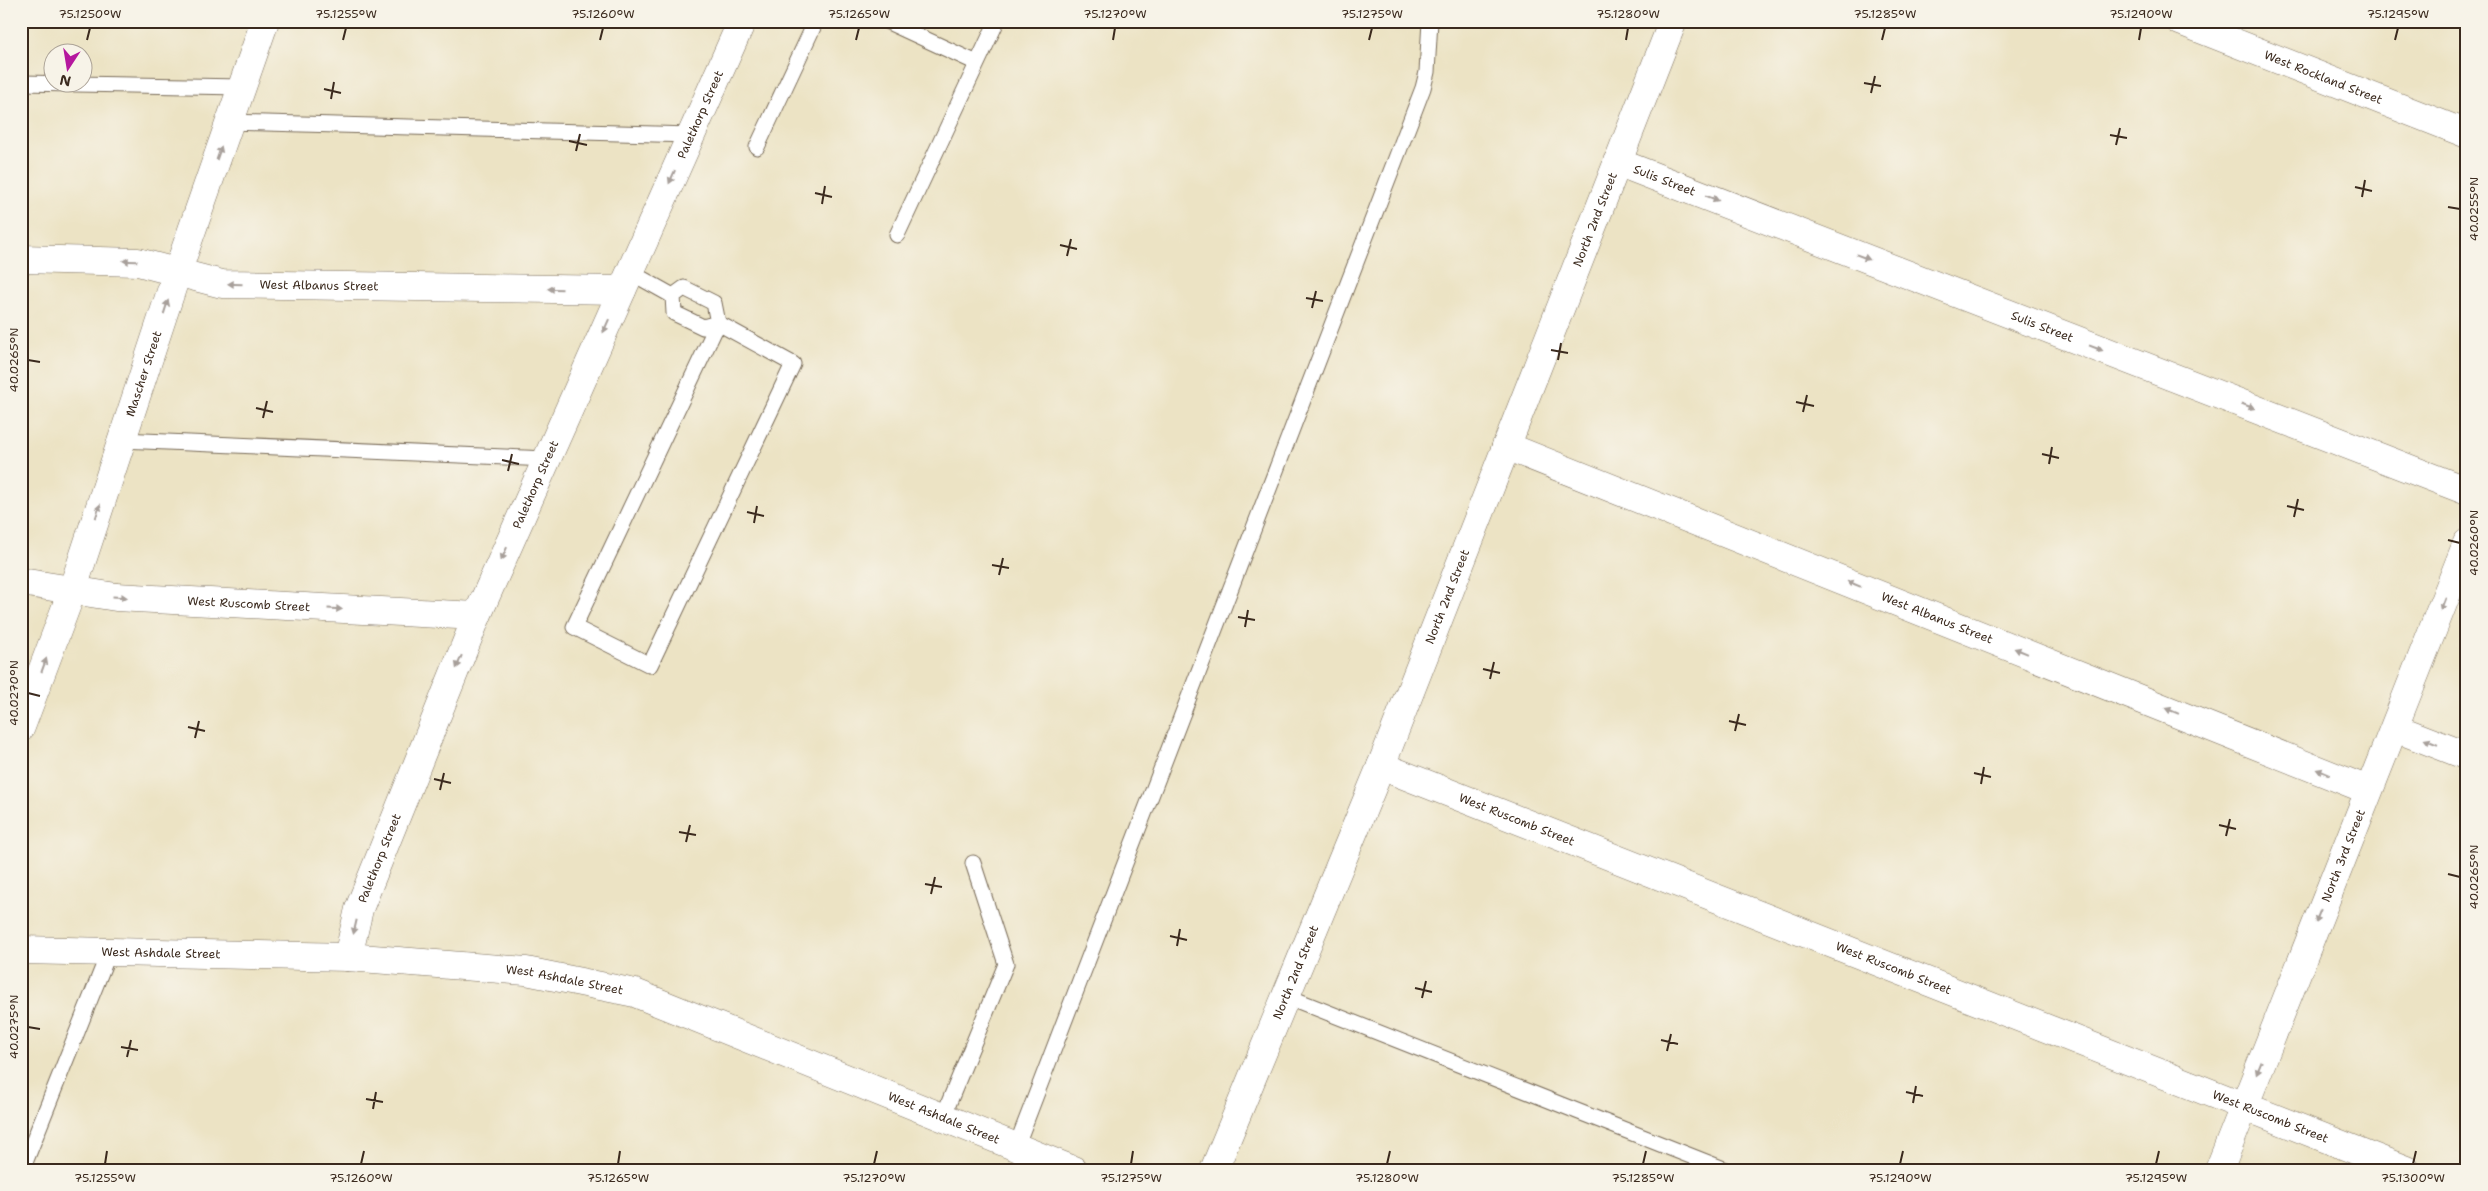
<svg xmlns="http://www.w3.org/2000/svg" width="2488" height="1191" font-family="'Shantell Sans',sans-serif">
	<rect width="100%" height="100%" fill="#f7f3e8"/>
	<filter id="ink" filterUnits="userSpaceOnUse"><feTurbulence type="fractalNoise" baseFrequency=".02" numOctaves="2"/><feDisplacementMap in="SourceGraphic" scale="10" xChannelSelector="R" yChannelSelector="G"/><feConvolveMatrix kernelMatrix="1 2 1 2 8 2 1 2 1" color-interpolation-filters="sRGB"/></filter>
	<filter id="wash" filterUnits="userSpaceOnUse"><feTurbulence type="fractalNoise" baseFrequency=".0096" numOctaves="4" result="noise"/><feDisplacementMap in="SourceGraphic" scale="20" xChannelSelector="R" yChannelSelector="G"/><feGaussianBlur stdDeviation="1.12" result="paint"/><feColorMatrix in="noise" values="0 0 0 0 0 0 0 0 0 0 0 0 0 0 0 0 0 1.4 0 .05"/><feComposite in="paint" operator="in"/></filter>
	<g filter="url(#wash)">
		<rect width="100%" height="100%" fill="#ece3c4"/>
	</g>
	<g filter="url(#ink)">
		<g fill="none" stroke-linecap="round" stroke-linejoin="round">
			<!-- lane casing -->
			<g stroke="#796b58" stroke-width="17">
				<path id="lane" d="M886,21L977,63
					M21,83L242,87
					M229,122L691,135
					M757,147L816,21
					M897,235L997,21
					M630,272L673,296
					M684,288L714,303L718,323L703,327L674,313L673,296Z
					M718,323L793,364L650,665L574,627Z
					M122,440L547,459
					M1286,996L1726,1170
					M943,1117L1006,964L973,863
					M1016,1147L1423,88L1427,72L1430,21
					M22,1170L109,952"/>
			</g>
			<!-- street casing -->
			<g stroke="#796b58" stroke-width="29">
				<g id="street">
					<path id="s1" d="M2180,21L2467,134"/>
					<path id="s2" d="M1617,162L2467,491"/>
					<path id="s3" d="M21,259L138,262L222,284L622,290"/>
					<path id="s4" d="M1506,446L2368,790"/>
					<path id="s5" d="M21,582L116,597L477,616"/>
					<path d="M2395,728L2467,756"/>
					<path id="s6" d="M1381,766L2406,1170"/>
					<path id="s7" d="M21,950L348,957L526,971L635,993L1073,1170"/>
					<path id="s8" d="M348,957L359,909L477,616L742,21"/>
					<path id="s9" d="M1214,1170L1381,766L1673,21"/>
					<path id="s10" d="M2219,1170L2467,543"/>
				</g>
			</g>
			<!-- secondary casing -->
			<g stroke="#796b58" stroke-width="29">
				<g id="secondary">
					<path id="s11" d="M21,727L72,591L177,273L265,21"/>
				</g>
			</g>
			<!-- lane -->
			<use href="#lane" stroke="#fff" stroke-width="15"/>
			<!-- street -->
			<use href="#street" stroke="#fff" stroke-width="28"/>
			<!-- secondary -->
			<use href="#secondary" stroke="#fff" stroke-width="28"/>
		</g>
		<!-- one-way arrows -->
		<defs><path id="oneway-solid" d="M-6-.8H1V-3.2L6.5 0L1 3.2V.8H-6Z" transform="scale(1.25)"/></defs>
		<g fill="#a79f9a">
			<use href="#oneway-solid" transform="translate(219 153) rotate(-71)"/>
			<use href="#oneway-solid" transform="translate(672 177) rotate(114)"/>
			<use href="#oneway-solid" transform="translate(1712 198) rotate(21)"/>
			<use href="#oneway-solid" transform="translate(1863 257) rotate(21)"/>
			<use href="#oneway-solid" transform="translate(130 261) rotate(-179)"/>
			<use href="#oneway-solid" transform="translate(235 284) rotate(-179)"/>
			<use href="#oneway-solid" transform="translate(555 289) rotate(-179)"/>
			<use href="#oneway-solid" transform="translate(166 307) rotate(-72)"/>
			<use href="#oneway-solid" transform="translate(606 326) rotate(114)"/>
			<use href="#oneway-solid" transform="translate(2096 348) rotate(21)"/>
			<use href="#oneway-solid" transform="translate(2248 406) rotate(21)"/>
			<use href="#oneway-solid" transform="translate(98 511) rotate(-72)"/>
			<use href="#oneway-solid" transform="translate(504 554) rotate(114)"/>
			<use href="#oneway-solid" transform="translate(1854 584) rotate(-158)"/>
			<use href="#oneway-solid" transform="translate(120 597) rotate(4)"/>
			<use href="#oneway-solid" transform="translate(2443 604) rotate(111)"/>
			<use href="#oneway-solid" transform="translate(335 609) rotate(3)"/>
			<use href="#oneway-solid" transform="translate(2021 651) rotate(-158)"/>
			<use href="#oneway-solid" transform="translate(459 662) rotate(112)"/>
			<use href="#oneway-solid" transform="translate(44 665) rotate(-70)"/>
			<use href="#oneway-solid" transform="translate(2172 711) rotate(-158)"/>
			<use href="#oneway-solid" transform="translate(2431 742) rotate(-158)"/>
			<use href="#oneway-solid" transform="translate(2323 772) rotate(-158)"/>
			<use href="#oneway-solid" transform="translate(2318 916) rotate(112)"/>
			<use href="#oneway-solid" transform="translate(355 927) rotate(103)"/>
			<use href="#oneway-solid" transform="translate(2259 1068) rotate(112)"/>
		</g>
	</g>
	<!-- ticks -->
	<path fill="none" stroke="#3b2a1e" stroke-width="2" d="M87,40L90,28M343,40L346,28M600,40L603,28M856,40L859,28M1113,40L1115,28M1369,40L1372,28M1626,40L1628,28M1882,40L1885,28M2139,40L2141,28M2395,40L2398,28M1864,83L1881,86M324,89L341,93M1871,93L1875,76M331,99L334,82M2110,135L2127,138M569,141L587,145M2116,145L2120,128M576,151L580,134M2355,187L2372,191M815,193L832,197M2362,197L2365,180M822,204L825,186M2448,207L2460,209M1060,245L1077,249M1067,256L1071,239M1306,298L1323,301M1312,308L1316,291M1551,350L1568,353M28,360L40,362M1558,360L1561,343M1796,402L1814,406M256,408L273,412M1803,412L1807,395M263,418L267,401M2042,454L2059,458M502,460L519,464M2049,464L2052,447M508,471L512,454M2287,506L2304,510M747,512L764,516M2294,517L2298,499M754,523L757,506M2448,540L2460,543M992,565L1009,568M999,575L1003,558M1238,617L1255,620M1245,627L1248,610M1483,669L1500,673M1490,679L1494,662M28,693L40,696M1729,721L1746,725M188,727L205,731M1735,731L1739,714M195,738L199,721M1974,773L1991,777M434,779L451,783M1981,784L1984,767M440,790L444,773M2219,825L2236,829M679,832L696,835M2226,836L2230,819M686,842L690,825M2448,874L2460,877M925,884L942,887M931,894L935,877M1170,936L1187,940M1177,946L1180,929M1415,988L1432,992M1422,998L1426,981M28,1027L40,1029M1661,1040L1678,1044M121,1047L138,1050M1667,1051L1671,1034M127,1057L131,1040M1906,1092L1923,1096M366,1099L383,1102M1913,1103L1916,1086M373,1109L376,1092M105,1164L107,1151M361,1164L364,1151M618,1164L620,1151M874,1164L877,1151M1131,1164L1133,1151M1387,1164L1390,1151M1643,1164L1646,1151M1900,1164L1903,1151M2156,1164L2159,1151M2413,1164L2416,1151"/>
	<g text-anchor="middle" stroke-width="4.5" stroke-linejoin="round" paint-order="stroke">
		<!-- street labels -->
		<g font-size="12" fill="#3b2a1e" stroke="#f7f3e8">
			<text dy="4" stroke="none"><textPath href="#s1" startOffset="154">West Rockland Street</textPath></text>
			<text dy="4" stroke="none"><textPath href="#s8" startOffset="914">Palethorp Street</textPath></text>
			<text dy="4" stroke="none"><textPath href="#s2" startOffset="51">Sulis Street</textPath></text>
			<text dy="4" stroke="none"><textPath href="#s9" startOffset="1024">North 2nd Street</textPath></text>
			<text dy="4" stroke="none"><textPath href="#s3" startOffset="301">West Albanus Street</textPath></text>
			<text dy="4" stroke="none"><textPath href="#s2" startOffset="456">Sulis Street</textPath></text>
			<text dy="4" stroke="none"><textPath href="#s11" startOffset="374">Mascher Street</textPath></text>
			<text dy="4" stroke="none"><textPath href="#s8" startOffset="509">Palethorp Street</textPath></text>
			<text dy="4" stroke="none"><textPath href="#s9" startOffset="619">North 2nd Street</textPath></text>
			<text dy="4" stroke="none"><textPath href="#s5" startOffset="229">West Ruscomb Street</textPath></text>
			<text dy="4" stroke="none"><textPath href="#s4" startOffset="464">West Albanus Street</textPath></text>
			<text dy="4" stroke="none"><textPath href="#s6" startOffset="146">West Ruscomb Street</textPath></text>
			<text dy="4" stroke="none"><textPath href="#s10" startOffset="338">North 3rd Street</textPath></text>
			<text dy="4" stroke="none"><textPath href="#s8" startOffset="104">Palethorp Street</textPath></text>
			<text dy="4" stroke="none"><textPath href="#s7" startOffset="140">West Ashdale Street</textPath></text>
			<text dy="4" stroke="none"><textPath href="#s6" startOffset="551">West Ruscomb Street</textPath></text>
			<text dy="4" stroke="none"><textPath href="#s9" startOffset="214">North 2nd Street</textPath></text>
			<text dy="4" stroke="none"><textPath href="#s7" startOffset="545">West Ashdale Street</textPath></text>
			<text dy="4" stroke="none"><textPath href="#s6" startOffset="956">West Ruscomb Street</textPath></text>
			<text dy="4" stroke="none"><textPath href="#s7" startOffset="950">West Ashdale Street</textPath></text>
		</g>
	</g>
	<!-- margin -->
	<rect width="2488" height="1191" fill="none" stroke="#f7f3e8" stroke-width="55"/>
	<!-- north arrow -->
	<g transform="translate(68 68) rotate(192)"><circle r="24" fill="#f7f3e8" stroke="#aca397"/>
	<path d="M0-4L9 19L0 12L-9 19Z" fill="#b5179e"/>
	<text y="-8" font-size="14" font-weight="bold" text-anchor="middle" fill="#3b2a1e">N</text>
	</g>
	<rect x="28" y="28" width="2432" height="1136" fill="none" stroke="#3b2a1e" stroke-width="2"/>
	<g font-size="12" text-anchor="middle" fill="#3b2a1e">
		<text x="90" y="18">75.1250°W</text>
		<text x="346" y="18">75.1255°W</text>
		<text x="603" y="18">75.1260°W</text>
		<text x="859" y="18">75.1265°W</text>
		<text x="1115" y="18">75.1270°W</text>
		<text x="1372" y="18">75.1275°W</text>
		<text x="1628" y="18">75.1280°W</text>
		<text x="1885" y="18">75.1285°W</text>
		<text x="2141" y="18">75.1290°W</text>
		<text x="2398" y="18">75.1295°W</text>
		<text transform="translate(2474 209) rotate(-90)" y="4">40.0255°N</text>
		<text transform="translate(14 360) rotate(-90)" y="4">40.0265°N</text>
		<text transform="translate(2474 543) rotate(-90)" y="4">40.0260°N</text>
		<text transform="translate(14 693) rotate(-90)" y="4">40.0270°N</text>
		<text transform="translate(2474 877) rotate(-90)" y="4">40.0265°N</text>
		<text transform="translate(14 1027) rotate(-90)" y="4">40.0275°N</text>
		<text x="105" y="1182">75.1255°W</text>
		<text x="361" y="1182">75.1260°W</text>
		<text x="618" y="1182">75.1265°W</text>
		<text x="874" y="1182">75.1270°W</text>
		<text x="1131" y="1182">75.1275°W</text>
		<text x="1387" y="1182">75.1280°W</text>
		<text x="1643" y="1182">75.1285°W</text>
		<text x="1900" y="1182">75.1290°W</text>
		<text x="2156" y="1182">75.1295°W</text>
		<text x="2413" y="1182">75.1300°W</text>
	</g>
</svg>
